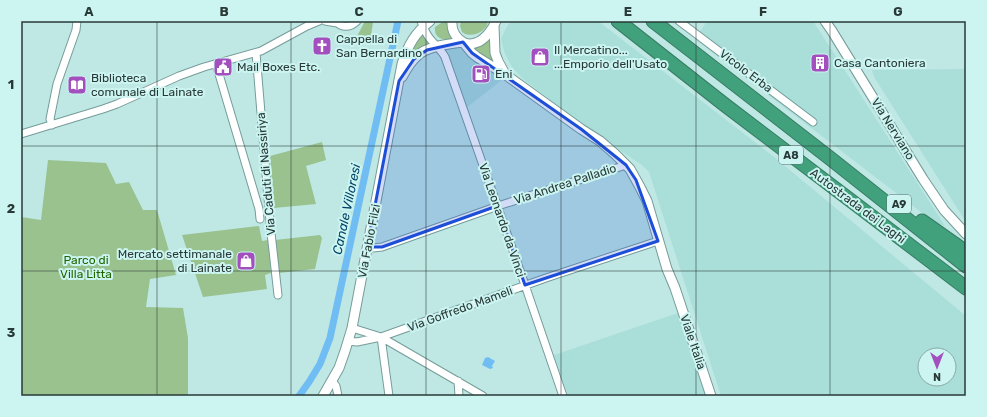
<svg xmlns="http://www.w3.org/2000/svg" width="987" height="417" font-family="Rubik,sans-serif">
	<rect width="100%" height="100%" fill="#bfe8e4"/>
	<!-- built -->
	<path fill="#aaded9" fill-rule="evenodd" d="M511,21H598L774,157L966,316V396H721L649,172L643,166L582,124L523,79L512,67L505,54L501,39L506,28ZM925,355H949V379H925Z
		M707,21H813L945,226L934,222L695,39Z
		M461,43L506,77L466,108L443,47Z
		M966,69V222L874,77L872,70Z
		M681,312L709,396H568L554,355Z"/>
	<!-- green -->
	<path fill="#99c28e" d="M365,21L373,22L370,43L354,42Z
		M444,21H450V32L453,40C443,40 434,39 435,27Z
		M461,21H488C487,32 471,39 462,32L460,26Z
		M423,35L430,46C419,49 415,51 407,60L419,39Z
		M490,39V49L494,64L470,48L482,44Z
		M322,142L326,160L306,166L316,204L274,208L270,156Z
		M48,160L106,163L116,184L129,182L143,210H157L176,275L150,279L146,307L183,308L188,338V396H21V217L41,220Z
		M259,226L262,241L268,240L271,273L265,275L267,289L203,297L182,235Z
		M320,235L322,238L315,269L279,273L275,240Z"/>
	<!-- water -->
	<path fill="#70bdf4" d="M488,357L495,361L492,366L493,368L490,369L482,365L485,358Z"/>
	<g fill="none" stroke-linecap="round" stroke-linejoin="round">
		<!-- canal -->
		<path stroke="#70bdf4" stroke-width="7" d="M299,396L309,382L320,364L330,338L398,21"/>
		<!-- minor casing -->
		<g stroke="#759c99" stroke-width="9">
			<path id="minor" d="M325,21L337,23
				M335,21C342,28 350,28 357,21
				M421,21C424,29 426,35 432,41C437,47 442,51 445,57L525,285L563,396
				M679,21L813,122
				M256,53L271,233L278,295
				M216,64L259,209L260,219
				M52,125L50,119L57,84L76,30L77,21
				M21,134L103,109L117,104L179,76L204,67L261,51L307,26L319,21
				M367,247L373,248L382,247L501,205L626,165
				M352,328L381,337L483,396
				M381,337L389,396
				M348,341L357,342L381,337L546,278L658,241
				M332,381L336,386L338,396
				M458,381L459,396"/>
		</g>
		<!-- tertiary casing -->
		<g stroke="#759c99" stroke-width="11">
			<path id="tertiary" d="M452,21C451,35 463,49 478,42C485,39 493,29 496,21
				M825,21L832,31L923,179L944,210L966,234
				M494,26L495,53L498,61L505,74
				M463,42L472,53L477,57L506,75L581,129L600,141L615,154L630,169L640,187L647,201L667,269L675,288L711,396
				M402,77C406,70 410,62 417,56C427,46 449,44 463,42
				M323,396L339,368L345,351L352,328L402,64C408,45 415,33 430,21"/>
		</g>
		<!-- motorway casing -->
		<g stroke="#387d64" stroke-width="15">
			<path id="motorway" d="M618,21L725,105L966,288
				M653,21L831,159L966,266
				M922,221L966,252"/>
		</g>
		<!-- minor -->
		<use href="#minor" stroke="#fff" stroke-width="7"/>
		<!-- tertiary -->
		<use href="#tertiary" stroke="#fff" stroke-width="9"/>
		<!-- motorway -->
		<use href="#motorway" stroke="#41a17c" stroke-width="13"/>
	</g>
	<!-- marked area -->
	<path fill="#1d4ed8" fill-opacity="0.2" stroke="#1d4ed8" stroke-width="3" stroke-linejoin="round" d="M463,42L472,53L581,129L626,165L636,180L658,241L525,285L497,206L382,247H367L399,81L414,59L427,50Z"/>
	<!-- grid -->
	<path fill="none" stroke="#283937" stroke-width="1" stroke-opacity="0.55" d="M157,21V396M291,21V396M426,21V396M561,21V396M696,21V396M830,21V396M21,146H966M21,271H966"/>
	<!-- icons -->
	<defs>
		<g id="church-square" transform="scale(1)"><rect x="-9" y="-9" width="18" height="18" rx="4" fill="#a350be" stroke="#ccf5f2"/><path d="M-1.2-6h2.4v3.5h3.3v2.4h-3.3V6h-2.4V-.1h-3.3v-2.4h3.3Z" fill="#fff"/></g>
		<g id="shop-square" transform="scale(1)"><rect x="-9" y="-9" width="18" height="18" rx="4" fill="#a350be" stroke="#ccf5f2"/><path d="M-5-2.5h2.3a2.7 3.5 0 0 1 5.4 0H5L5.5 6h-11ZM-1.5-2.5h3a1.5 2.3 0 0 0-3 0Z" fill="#fff"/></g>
		<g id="building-square" transform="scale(1)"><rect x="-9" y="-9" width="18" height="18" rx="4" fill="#a350be" stroke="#ccf5f2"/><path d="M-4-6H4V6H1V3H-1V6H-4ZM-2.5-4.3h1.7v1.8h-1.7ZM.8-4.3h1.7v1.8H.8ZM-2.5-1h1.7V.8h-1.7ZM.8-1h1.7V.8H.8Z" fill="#fff"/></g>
		<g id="civic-square" transform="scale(1)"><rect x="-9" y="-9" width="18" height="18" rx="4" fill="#a350be" stroke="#ccf5f2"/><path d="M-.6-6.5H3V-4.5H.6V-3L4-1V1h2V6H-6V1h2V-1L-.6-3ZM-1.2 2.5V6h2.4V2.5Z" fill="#fff"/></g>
		<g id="fuel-square" transform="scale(1)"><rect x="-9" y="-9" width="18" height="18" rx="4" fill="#a350be" stroke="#ccf5f2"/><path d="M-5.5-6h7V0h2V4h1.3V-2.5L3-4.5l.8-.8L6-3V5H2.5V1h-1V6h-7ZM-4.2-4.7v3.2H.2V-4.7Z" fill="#fff"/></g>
		<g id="library-square" transform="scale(1)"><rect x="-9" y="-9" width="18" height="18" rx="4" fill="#a350be" stroke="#ccf5f2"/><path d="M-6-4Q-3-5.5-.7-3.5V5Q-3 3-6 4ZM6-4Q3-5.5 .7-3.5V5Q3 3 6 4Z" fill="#fff"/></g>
	</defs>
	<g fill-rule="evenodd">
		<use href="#church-square" x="322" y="46"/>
		<use href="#shop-square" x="540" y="57"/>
		<use href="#building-square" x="820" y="63"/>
		<use href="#civic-square" x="223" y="67"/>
		<use href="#fuel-square" x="481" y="74"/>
		<use href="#library-square" x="77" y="85"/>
		<use href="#shop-square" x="246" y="261"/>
	</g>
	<g text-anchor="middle" stroke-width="4" stroke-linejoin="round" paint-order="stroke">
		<!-- shield labels -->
		<g fill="#ccf5f2" stroke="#59716f" stroke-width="1">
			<rect x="779" y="146" width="24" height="18" rx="3"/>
			<rect x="887" y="195" width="24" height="18" rx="3"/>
		</g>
		<g font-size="11" font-weight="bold" fill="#283937">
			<text x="791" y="159">A8</text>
			<text x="899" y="208">A9</text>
		</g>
		<!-- poi labels -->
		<g font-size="12" fill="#283937" stroke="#ccf5f2" text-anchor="start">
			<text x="336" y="43">Cappella di<tspan x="336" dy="14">San Bernardino</tspan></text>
			<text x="554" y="54">Il Mercatino...<tspan x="554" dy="14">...Emporio dell'Usato</tspan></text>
			<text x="834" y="67">Casa Cantoniera</text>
			<text x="237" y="71">Mail Boxes Etc.</text>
			<text x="495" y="78">Eni</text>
			<text x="91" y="82">Biblioteca<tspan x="91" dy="14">comunale di Lainate</tspan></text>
			<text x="232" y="258" text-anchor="end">Mercato settimanale<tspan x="232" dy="14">di Lainate</tspan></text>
		</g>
		<!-- street labels -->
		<g font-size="12" fill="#283937" stroke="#ccf5f2">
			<text transform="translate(746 71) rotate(37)" y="4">Vicolo Erba</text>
			<text transform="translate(893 129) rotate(58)" y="4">Via Nerviano</text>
			<text transform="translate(266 174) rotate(-95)" y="4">Via Caduti di Nassiriya</text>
			<text transform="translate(565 184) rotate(-18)" y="4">Via Andrea Palladio</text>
			<text transform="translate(858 206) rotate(37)" y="4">Autostrada dei Laghi</text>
			<text transform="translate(502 220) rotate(71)" y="4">Via Leonardo da Vinci</text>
			<text transform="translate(369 241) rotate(-79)" y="4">Via Fabio Filzi</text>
			<text transform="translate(460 309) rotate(-20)" y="4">Via Goffredo Mameli</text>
			<text transform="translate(693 342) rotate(71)" y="4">Viale Italia</text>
		</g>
		<!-- park labels -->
		<g font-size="12" fill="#216501" stroke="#ccf5f2">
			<text x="86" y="264">Parco di<tspan x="86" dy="14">Villa Litta</tspan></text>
		</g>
		<!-- water labels -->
		<g font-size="13" font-style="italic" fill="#024366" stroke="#ccf5f2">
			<text transform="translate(346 209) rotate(-78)" y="5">Canale Villoresi</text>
		</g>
	</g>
	<!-- border -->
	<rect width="987" height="417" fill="none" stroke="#ccf5f2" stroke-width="44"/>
	<!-- north arrow -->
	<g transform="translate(937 367) rotate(180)"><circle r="19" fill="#ccf5f2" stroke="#8aaaa7"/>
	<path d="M0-3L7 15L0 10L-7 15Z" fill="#a350be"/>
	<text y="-6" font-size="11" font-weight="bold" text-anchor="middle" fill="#283937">N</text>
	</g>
	<rect x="22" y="22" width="943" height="373" fill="none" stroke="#283937" stroke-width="1.5"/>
	<g font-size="13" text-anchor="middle" font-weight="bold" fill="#283937">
		<text x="89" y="16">A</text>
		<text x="224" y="16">B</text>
		<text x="359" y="16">C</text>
		<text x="494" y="16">D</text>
		<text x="628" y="16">E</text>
		<text x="763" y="16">F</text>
		<text x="898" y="16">G</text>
		<text x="11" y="89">1</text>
		<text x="11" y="213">2</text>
		<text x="11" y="337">3</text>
	</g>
</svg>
